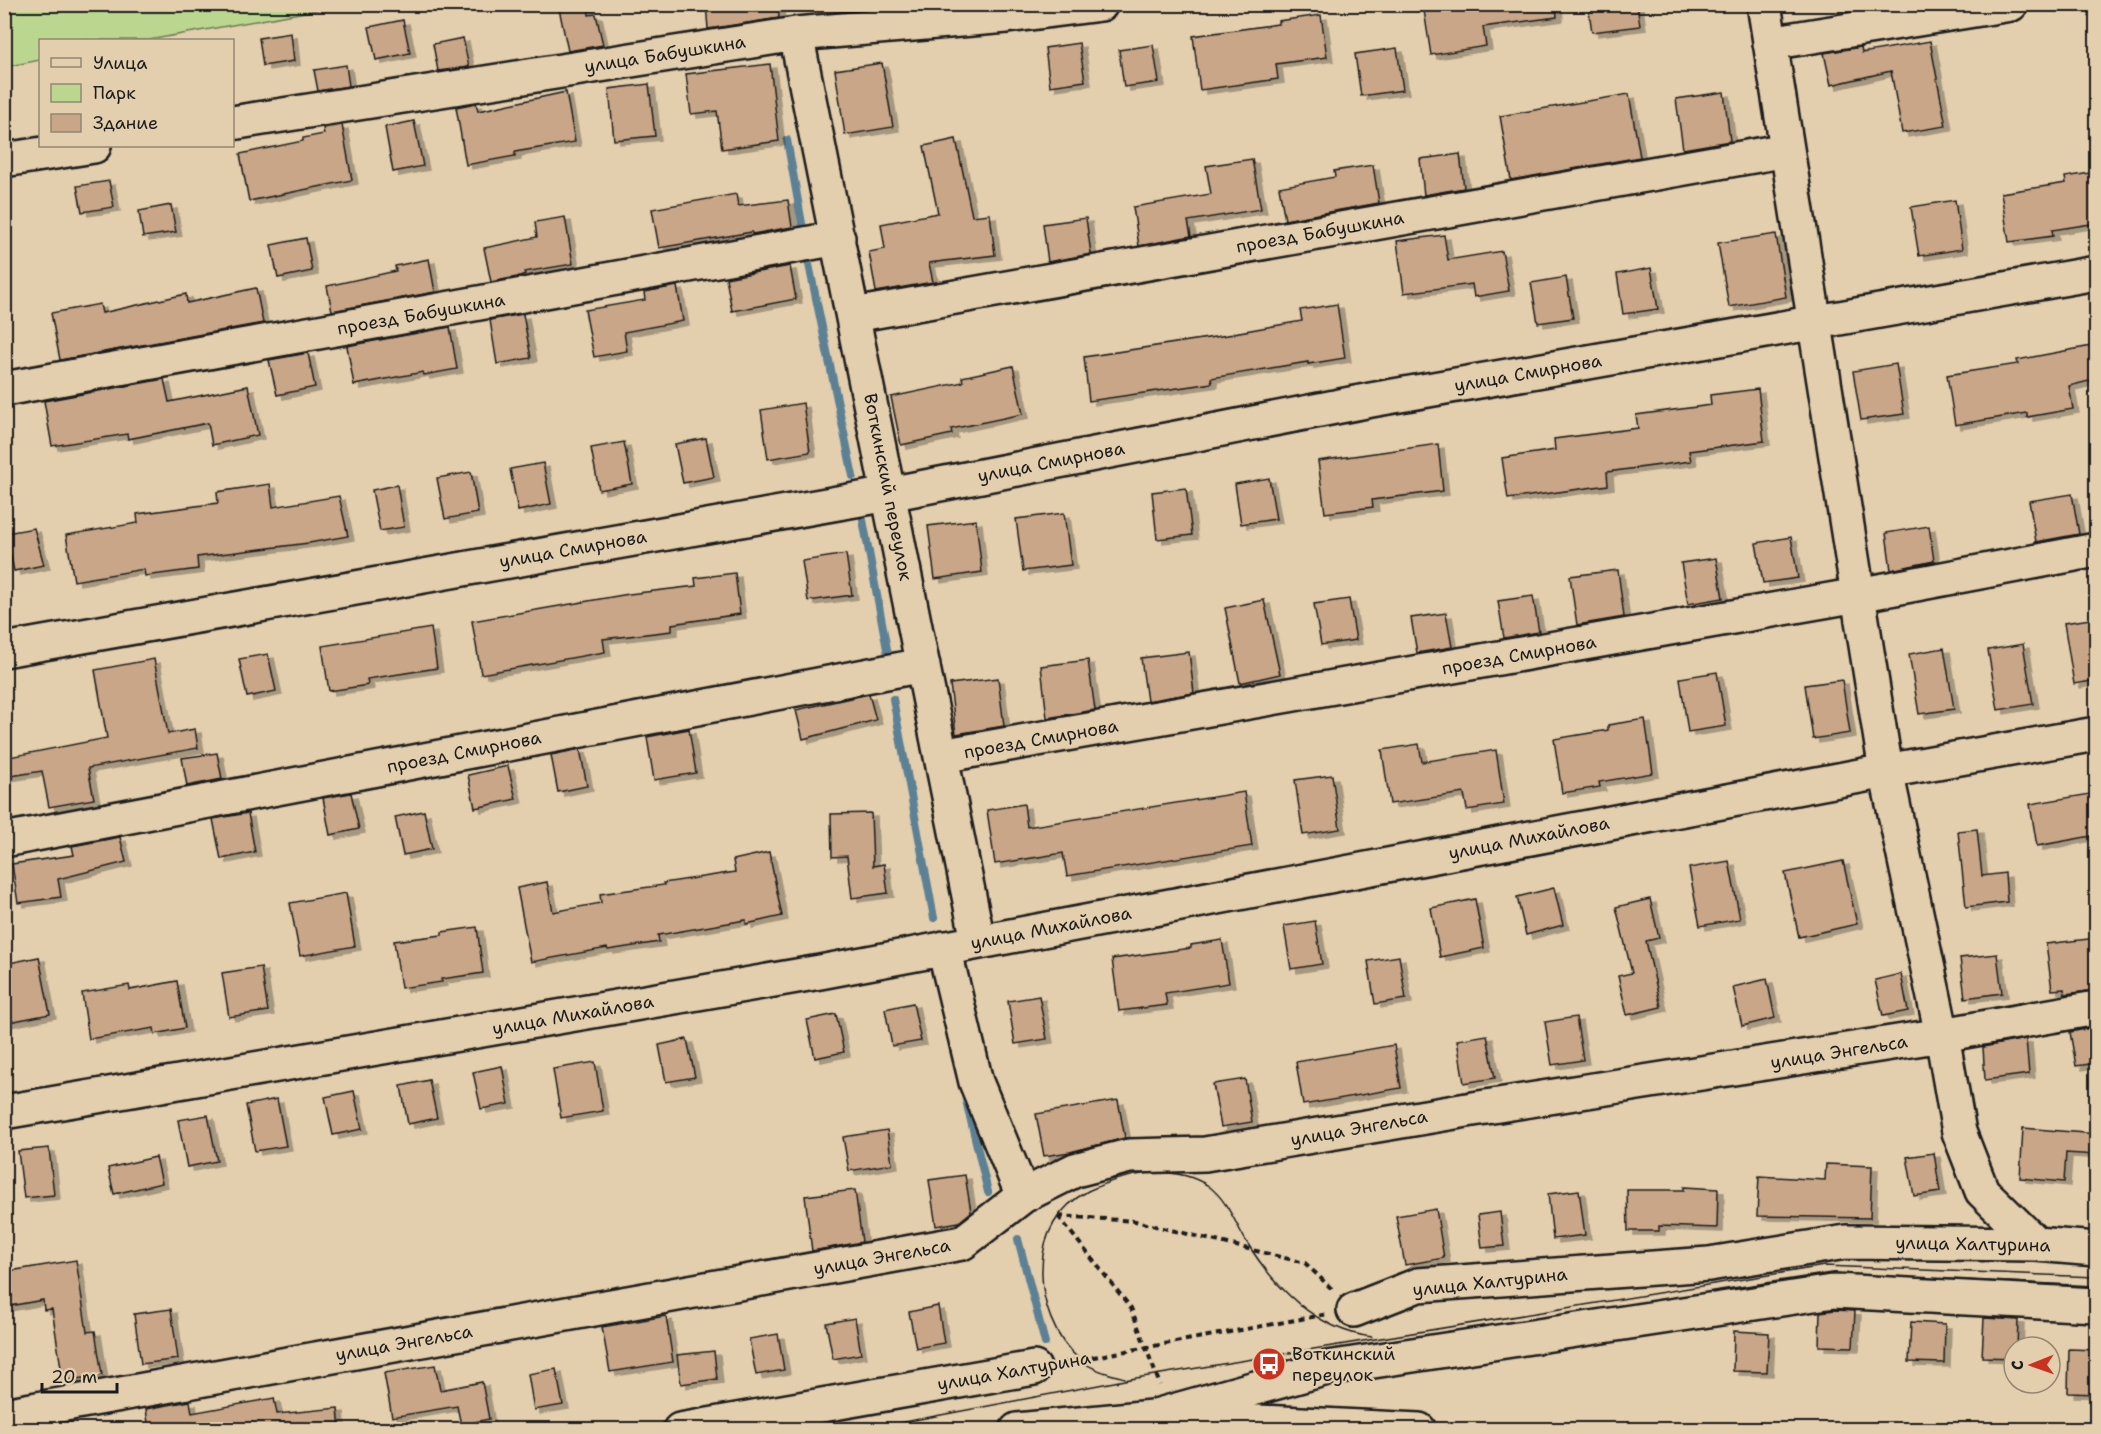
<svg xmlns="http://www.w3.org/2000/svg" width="2101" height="1434" font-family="'Shantell Sans',sans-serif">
	<defs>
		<filter id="shadow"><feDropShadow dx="6" dy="4" stdDeviation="0" flood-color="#0004"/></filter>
	</defs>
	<rect width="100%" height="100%" fill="#e3cead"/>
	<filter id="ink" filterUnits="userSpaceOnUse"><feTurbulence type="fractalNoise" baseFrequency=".0167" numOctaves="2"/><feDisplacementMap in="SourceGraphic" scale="12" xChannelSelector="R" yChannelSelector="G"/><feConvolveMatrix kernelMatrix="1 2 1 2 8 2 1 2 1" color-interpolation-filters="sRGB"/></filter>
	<g filter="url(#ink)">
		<!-- green -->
		<path fill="#bbd78f" stroke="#6c7a56" stroke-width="1.5" d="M5,4H344V5L149,40H40V60L5,67Z"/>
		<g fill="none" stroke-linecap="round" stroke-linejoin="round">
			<!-- stream -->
			<path stroke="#5b8195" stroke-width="8" d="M787,140L803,229
				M807,255L853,476
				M863,520L889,660
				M893,699L934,918
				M965,1096L988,1192
				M1018,1239L1045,1343"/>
		</g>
		<!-- building -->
		<path fill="#c8a687" stroke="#1c1c1c" stroke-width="1.5" filter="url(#shadow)" d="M558,4H588L589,15L596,14L603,45L568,51Z
			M706,4H778L779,18L708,29Z
			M1423,4H1556L1557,17L1483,27L1486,46L1431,55Z
			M1588,4H1637L1640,26L1592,32Z
			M1321,15L1327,57L1276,64L1278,79L1200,90L1193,36L1278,24V21Z
			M403,20L410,53L376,60L369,27Z
			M291,33L294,61L263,66L259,38Z
			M463,38L469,67L438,71L433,44Z
			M1930,41L1946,126L1902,133L1891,71L1831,85L1824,53L1861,47L1862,53Z
			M1079,43L1085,81L1050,86L1045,48Z
			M1153,45L1159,82L1124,87L1119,50Z
			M1397,48L1403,90L1361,96L1355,54Z
			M882,63L893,127L845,135L835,70Z
			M770,64L779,141L722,149L717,111L691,114L686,74Z
			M346,65L349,86L318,91L314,70Z
			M649,84L655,136L614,140L609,89Z
			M566,92L575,142L515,152V156L466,165L456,107L476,103L478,111Z
			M1724,92L1730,141L1683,149L1676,99Z
			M1629,94L1640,157L1511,180L1500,116Z
			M414,121L423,166L393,172L385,127Z
			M342,125L352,180L249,201L240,154L303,141V138L324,134L323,128Z
			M956,139L972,216L990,214L995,255L929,263L933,282L876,292L869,252L885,249L881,224L938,213L924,146Z
			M1460,154L1464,188L1424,195L1420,159Z
			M1252,159L1261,209L1188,221L1191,236L1139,246L1133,207L1211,194L1206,166Z
			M1373,165L1379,203L1285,220L1279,187L1335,177L1334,171Z
			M2097,172V223L2052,230L2053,236L2009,242L2001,193L2066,183L2065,177Z
			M109,181L114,207L82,212L77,186Z
			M736,194L738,206L788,200L792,227L752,234V232L659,248L652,209Z
			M1955,200L1962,249L1919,256L1911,207Z
			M171,205L176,232L143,237L139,211Z
			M565,217L573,264L524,272L525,274L517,277L491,282L484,248L537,237L535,222Z
			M1086,218L1091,254L1048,262L1043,224Z
			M1776,234L1786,297L1729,307L1718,243Z
			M1444,235L1448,260L1502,251L1509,291L1474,297L1472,284L1404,293L1397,241Z
			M306,238L312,271L278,278L271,245Z
			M429,259L435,292L332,311L327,286L396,271L395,266Z
			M790,266L796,299L732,311L726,278Z
			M1651,268L1658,309L1623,314L1617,274Z
			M1566,277L1573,318L1538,323L1531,283Z
			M677,286L683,321L624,332L627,351L594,357L585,310L645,300L644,292Z
			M256,288L263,323L60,360L51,313L100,304L102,313L186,294L187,303Z
			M1337,304L1345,358L1308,364V362L1211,378L1212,383L1089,401L1084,357L1234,334V333L1302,321L1300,310Z
			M523,314L531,358L497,364L490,320Z
			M450,327L457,369L424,375L423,372L354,385L347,346Z
			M2097,345V379L2069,386L2073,409L2027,417V413L1955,425L1947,375L2018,364L2017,360Z
			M308,353L315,387L277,395L269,360Z
			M1896,364L1904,414L1861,420L1853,371Z
			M1013,366L1023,414L951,429L952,434L901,445L891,397L963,382L962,377Z
			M164,379L169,402L248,386L258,435L212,445L208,423L128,439L127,434L52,446L44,401Z
			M1758,389L1764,441L1689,451L1691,461L1607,472L1608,485L1508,499L1502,458L1555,450L1554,439L1638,428L1636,415L1711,405L1710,395Z
			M803,403L810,452L768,459L761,410Z
			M706,438L714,477L683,483L675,444Z
			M624,442L632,484L599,490L591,448Z
			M1438,444L1443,491L1372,500L1373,507L1325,513L1318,461Z
			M543,463L551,504L518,511L510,469Z
			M471,472L478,513L445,519L437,478Z
			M1269,478L1276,519L1241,524L1235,484Z
			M270,484L273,507L339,496L348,536L309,543L197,557L198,569L145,576L144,569L74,581L66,535L138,523L137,514L218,503L217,492Z
			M397,485L404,527L380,531L372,490Z
			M1186,488L1192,535L1157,539L1152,492Z
			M2072,494L2079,534L2036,542L2029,501Z
			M1064,513L1071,565L1023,571L1016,519Z
			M976,520L982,572L935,579L928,526Z
			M1929,526L1934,561L1891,570L1886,533Z
			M34,528L44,565L14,571L6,533Z
			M1791,537L1798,578L1763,583L1756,543Z
			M846,554L852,595L808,601L802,561Z
			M1716,558L1723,598L1688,604L1681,563Z
			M1618,570L1624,617L1577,625L1570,576Z
			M735,573L740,614L672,624V631L603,639L605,652L481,674L472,621L629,594L696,586L695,578Z
			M1533,596L1539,632L1504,638L1498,601Z
			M1349,599L1356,640L1321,645L1314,604Z
			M1264,600L1280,674L1240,683L1225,608Z
			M1446,613L1452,647L1417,653L1411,618Z
			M2097,618V680L2074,684L2064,623Z
			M431,628L437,668L367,679L368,685L329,691L322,646Z
			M2023,644L2033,704L1998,710L1988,650Z
			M1944,648L1954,709L1919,714L1909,654Z
			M1189,652L1194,693L1147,701L1141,658Z
			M268,654L276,691L247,697L239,659Z
			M154,659L168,734L195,729L198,748L88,768L94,799L49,807L42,771L4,777V758L107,738L95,670Z
			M1088,660L1095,710L1047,718L1041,666Z
			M1717,672L1726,726L1688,732L1680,678Z
			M998,678L1004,726L956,734L950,684Z
			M1842,680L1850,733L1813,739L1805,685Z
			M869,694L876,720L803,739L796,710Z
			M1645,719L1653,773L1599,782L1600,787L1562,793L1554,739L1608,730V725Z
			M689,729L696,773L654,780L647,737Z
			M1419,744L1422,762L1496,750L1504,804L1467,810L1464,793L1390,804L1382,750Z
			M580,749L587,786L558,792L551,755Z
			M217,753L222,779L187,786L182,758Z
			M508,766L516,799L475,808L468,775Z
			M1332,775L1340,829L1303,835L1295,780Z
			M1244,792L1252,846L1067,876L1063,853L995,864L987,810L1024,804L1027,827Z
			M351,793L359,829L330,835L323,798Z
			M2090,794L2097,835L2037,846L2030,804Z
			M424,811L432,849L403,855L395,817Z
			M248,813L255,852L221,859L213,819Z
			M871,813L873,866L884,864L888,893L852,898L847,856L832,857L831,814Z
			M1977,829L1982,876L2005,873L2007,902L1966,907L1958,831Z
			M120,837L126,862L58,879L61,897L18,903L12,864L74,855L72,846Z
			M769,852L782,916L746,924V920L658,935L659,942L608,950L607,948L531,962L517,888L547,882L553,912L601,903L600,894L664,885L663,883L735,872L733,860Z
			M1729,861L1740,919L1700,926L1689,868Z
			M1843,861L1857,924L1799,937L1785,873Z
			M1554,888L1563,925L1526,935L1517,897Z
			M346,893L355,946L300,956L290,903Z
			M1475,899L1484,948L1440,957L1431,908Z
			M1650,899L1659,938L1646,941L1661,1007L1627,1015L1618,976L1632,973L1616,907Z
			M1315,921L1322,964L1291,969L1284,926Z
			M477,927L483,973L441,979L442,982L401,988L394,941L442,935V932Z
			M2097,938V990L2065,994L2064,989L2052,990L2046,944Z
			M1222,940L1229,983L1165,993L1167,1005L1119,1011L1112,959L1191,948V945Z
			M1997,954L2002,993L1965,998L1960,958Z
			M1399,956L1406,999L1375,1004L1368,961Z
			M39,957L50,1014L4,1023V964Z
			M261,967L268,1011L229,1017L222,973Z
			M1901,974L1908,1011L1883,1016L1875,980Z
			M1767,979L1775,1018L1742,1026L1733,987Z
			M177,981L185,1028L155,1034L154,1028L89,1039L82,993L129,985L130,990Z
			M1039,996L1047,1039L1015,1044L1008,1001Z
			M913,1003L921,1041L892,1046L885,1009Z
			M836,1014L844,1052L815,1058L807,1020Z
			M1576,1017L1583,1060L1552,1065L1545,1022Z
			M2097,1027V1063L2076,1066L2070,1032Z
			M1487,1035L1495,1078L1464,1083L1457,1040Z
			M687,1039L695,1077L666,1082L659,1045Z
			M2026,1039L2029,1074L1985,1080L1983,1047Z
			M1394,1045L1401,1088L1303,1105L1296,1062Z
			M595,1062L603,1111L561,1118L553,1069Z
			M502,1066L509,1104L481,1109L473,1072Z
			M1245,1079L1252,1122L1221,1127L1213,1084Z
			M429,1080L437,1118L408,1124L401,1086Z
			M354,1091L362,1129L333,1135L325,1097Z
			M277,1099L286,1146L255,1151L246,1105Z
			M1118,1100L1125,1138L1070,1152L1044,1156L1036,1114Z
			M208,1115L217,1161L187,1167L178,1120Z
			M2023,1128L2097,1134V1155L2066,1153L2064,1182L2020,1178Z
			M887,1130L892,1164L849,1171L843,1137Z
			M49,1148L54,1195L24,1198L18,1151Z
			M1934,1153L1940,1192L1914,1196L1907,1157Z
			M156,1157L162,1183L114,1194L108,1168Z
			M1826,1164L1872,1166L1870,1218L1757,1216L1759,1176L1825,1180Z
			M965,1175L971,1212L959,1222L936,1226L929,1180Z
			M1684,1187L1718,1189L1717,1228L1659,1226V1231H1628L1627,1190H1684Z
			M855,1190L862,1242L812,1251L805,1196Z
			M1579,1190L1585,1235L1553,1239L1548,1194Z
			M1436,1209L1444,1258L1405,1265L1396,1216Z
			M1500,1212L1504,1246L1482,1248L1478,1215Z
			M76,1260L87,1332L95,1331L102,1375L63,1381L52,1309L44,1310L43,1300L4,1307V1272Z
			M938,1306L944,1343L916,1348L909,1312Z
			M171,1309L178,1359L141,1364L134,1314Z
			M1835,1310L1855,1311L1853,1347L1819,1346L1820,1312Z
			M666,1316L673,1362L610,1372L602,1327Z
			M855,1318L861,1354L833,1359L826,1323Z
			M1984,1318L2018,1320L2017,1347H2014V1358L1982,1357Z
			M1911,1322L1945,1324L1944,1363L1909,1362Z
			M1734,1331L1769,1333L1767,1372L1733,1371Z
			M778,1334L784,1370L756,1375L749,1339Z
			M2069,1349L2097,1350V1394L2068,1393Z
			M714,1351L717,1379L681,1384L677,1355Z
			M435,1365L440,1390L482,1382L489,1419L461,1425L457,1406L392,1417L384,1373Z
			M556,1369L563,1405L534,1410L528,1374Z
			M274,1398L277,1414L338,1408L340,1430H149L146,1409L190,1401L192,1413Z"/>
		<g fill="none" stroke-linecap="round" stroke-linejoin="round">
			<!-- minor casing -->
			<g stroke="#1c1c1c" stroke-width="38">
				<path id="minor" d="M1764,4L1886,771L1942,1035L1959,1132L1982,1191L2036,1244
					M796,34L978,941
					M1770,43L2011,4
					M232,123L796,34L1007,16L1101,4
					M4,160L94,146
					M854,315L1787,150
					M4,389L838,238
					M4,650L889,494L1371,400L2096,273
					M941,756L1858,595L2096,550
					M4,840L923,665
					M944,948L976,1082L1023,1196
					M4,1112L820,972L1886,771L2096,734
					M1354,1310L1418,1285L1709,1264L1846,1242L2036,1244L2096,1249
					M4,1415L962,1243L1023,1196L1075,1170L1129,1156L1205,1154L1473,1109L1942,1035L2096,1008
					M1181,1418L1419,1430
					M680,1430L1034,1368
					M1017,1430L1152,1417L1327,1368L1834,1291L2096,1305"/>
			</g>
			<!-- path -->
			<path stroke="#1c1c1c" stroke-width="4" stroke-dasharray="6 4.5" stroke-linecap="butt" d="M1058,1216L1135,1221L1305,1263L1334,1291
				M1058,1216L1131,1308L1160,1385
				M1061,1363L1328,1314"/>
			<!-- minor -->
			<use href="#minor" stroke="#e3cead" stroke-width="33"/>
			<!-- tram -->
			<path stroke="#1c1c1c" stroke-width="1.5" d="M1938,1279L2096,1286
				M1712,1293L1829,1275H1845
				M1125,1378C1109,1374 1092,1370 1079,1359C1054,1338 1041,1301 1042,1269C1042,1235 1058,1207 1088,1191C1123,1174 1172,1163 1207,1185C1226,1198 1235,1222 1246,1241C1274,1287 1316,1330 1372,1337
				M862,1430L1130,1379L1824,1266L2096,1277"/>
		</g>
	</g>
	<!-- icons -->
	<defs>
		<g id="bus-disc" transform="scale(1.725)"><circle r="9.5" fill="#c8321e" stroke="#e3cead"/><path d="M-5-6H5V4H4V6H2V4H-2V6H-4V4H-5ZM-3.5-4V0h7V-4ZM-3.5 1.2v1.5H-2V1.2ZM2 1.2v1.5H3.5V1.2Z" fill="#fff"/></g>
	</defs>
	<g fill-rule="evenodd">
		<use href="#bus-disc" x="1269" y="1364"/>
	</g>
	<g text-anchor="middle" stroke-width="4.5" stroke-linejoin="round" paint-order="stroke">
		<!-- street labels -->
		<g font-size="18" fill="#1c1c1c" stroke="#e3cead">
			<text transform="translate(665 54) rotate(-9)" y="6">улица Бабушкина</text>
			<text transform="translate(1320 232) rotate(-10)" y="6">проезд Бабушкина</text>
			<text transform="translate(421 314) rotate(-10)" y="6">проезд Бабушкина</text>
			<text transform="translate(1528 373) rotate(-10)" y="6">улица Смирнова</text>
			<text transform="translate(1051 462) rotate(-11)" y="6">улица Смирнова</text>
			<text transform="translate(888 487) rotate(79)" y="6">Воткинский переулок</text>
			<text transform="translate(573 549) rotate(-10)" y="6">улица Смирнова</text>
			<text transform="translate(1519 655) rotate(-10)" y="6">проезд Смирнова</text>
			<text transform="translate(1041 739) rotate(-10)" y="6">проезд Смирнова</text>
			<text transform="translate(464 752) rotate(-11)" y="6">проезд Смирнова</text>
			<text transform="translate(1529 838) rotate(-11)" y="6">улица Михайлова</text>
			<text transform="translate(1051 928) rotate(-11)" y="6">улица Михайлова</text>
			<text transform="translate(573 1015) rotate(-10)" y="6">улица Михайлова</text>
			<text transform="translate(1839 1052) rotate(-9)" y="6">улица Энгельса</text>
			<text transform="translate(1359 1128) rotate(-10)" y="6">улица Энгельса</text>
			<text transform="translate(1973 1244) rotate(1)" y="6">улица Халтурина</text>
			<text transform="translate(882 1257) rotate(-10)" y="6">улица Энгельса</text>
			<text transform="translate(1490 1282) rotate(-6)" y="6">улица Халтурина</text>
			<text transform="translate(404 1343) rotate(-10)" y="6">улица Энгельса</text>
			<text transform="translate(1014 1371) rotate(-10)" y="6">улица Халтурина</text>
		</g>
		<!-- poi labels -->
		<g font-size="18" fill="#1c1c1c" stroke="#e3cead" text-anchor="start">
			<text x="1292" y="1360">Воткинский<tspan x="1292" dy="21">переулок</tspan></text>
		</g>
	</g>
	<!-- margin -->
	<rect width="2101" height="1434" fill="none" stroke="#e3cead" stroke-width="24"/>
	<rect x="12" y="12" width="2077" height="1410" fill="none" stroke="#1c1c1c" stroke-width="2" filter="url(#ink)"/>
	<!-- legend -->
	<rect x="39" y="39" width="195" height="108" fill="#e3cead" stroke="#938773" stroke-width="1.5"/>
	<rect x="51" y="58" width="30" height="9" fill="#e3cead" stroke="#938773" stroke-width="1.5"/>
	<text x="93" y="69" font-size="18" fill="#1c1c1c">Улица</text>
	<rect x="51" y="84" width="30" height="18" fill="#bbd78f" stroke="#938773" stroke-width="1.5"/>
	<text x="93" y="99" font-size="18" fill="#1c1c1c">Парк</text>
	<rect x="51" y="114" width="30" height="18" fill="#c8a687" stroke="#938773" stroke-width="1.5"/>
	<text x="93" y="129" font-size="18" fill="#1c1c1c">Здание</text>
	<!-- north arrow -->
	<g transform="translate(2032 1365) rotate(269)"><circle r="28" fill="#e3cead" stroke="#938773" stroke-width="1.5"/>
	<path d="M0-4.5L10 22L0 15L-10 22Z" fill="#c8321e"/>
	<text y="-9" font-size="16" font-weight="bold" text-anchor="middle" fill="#1c1c1c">С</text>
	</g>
	<!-- scale -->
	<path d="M42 1383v9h75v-9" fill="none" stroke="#1c1c1c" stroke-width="3"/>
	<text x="51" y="1383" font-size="18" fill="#1c1c1c" stroke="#e3cead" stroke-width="4.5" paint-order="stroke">20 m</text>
</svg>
